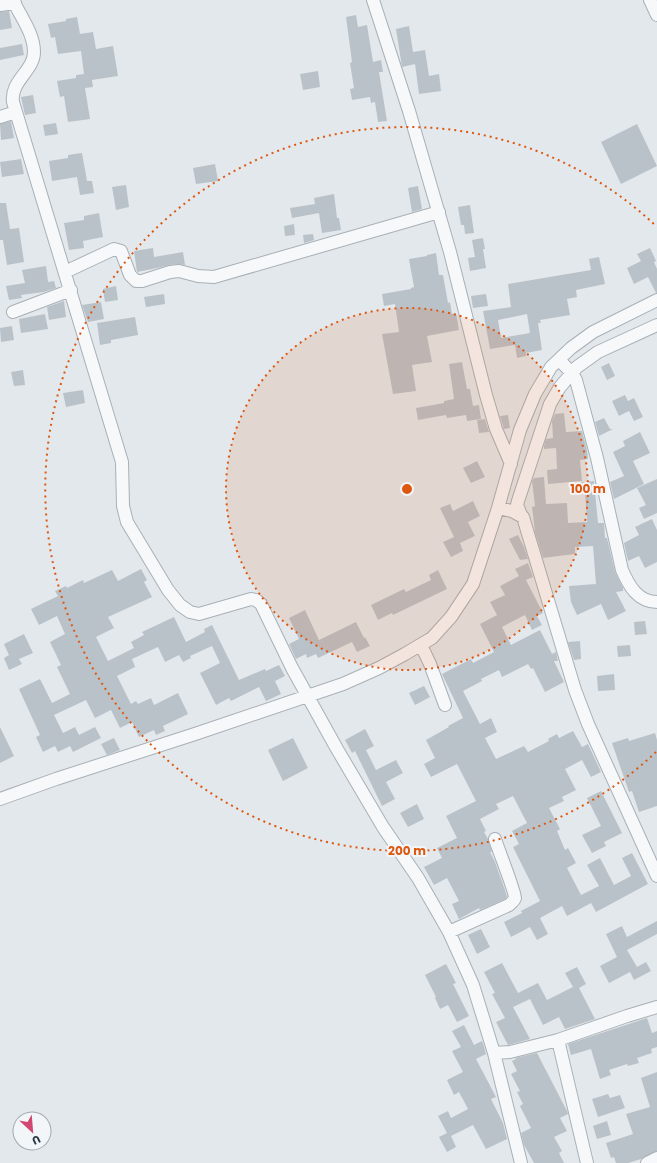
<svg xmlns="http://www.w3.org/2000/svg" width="657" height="1163" font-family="Poppins,sans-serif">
	<rect width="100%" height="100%" fill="#e3e8ec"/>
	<!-- building -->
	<path fill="#bac2c9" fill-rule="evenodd" d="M9,11L12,28L0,30V12Z
		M356,15L358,27L367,25L373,62L381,60L383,72H379L387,121L378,122L375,102L371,103L370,97L352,100L350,89L354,88L350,63L352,62L346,17Z
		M77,17L80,34L93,32L96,49L113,46L118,76L92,80L93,87L85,88L90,119L68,122L64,96L60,97L57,81L76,78V75L84,74L81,51L58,54L55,37L51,38L48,24L66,21V19Z
		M409,26L413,52L425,50L429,76L439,74L441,91L419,94L415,64L402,67L396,29Z
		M22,44L24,55L0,60V48Z
		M318,71L320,87L303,90L300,74Z
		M33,95L36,113L25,115L21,97Z
		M11,121L14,138L1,140L0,124Z
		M56,123L58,134L45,136L43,125Z
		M637,124L657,166L621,184L601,142Z
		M82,153L87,181H92L94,193L80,195L77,177L52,181L49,161L68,158V155Z
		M21,159L24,174L2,177L0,162Z
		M215,164L218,181L196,184L193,168Z
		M126,185L129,207L116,210L112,187Z
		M418,186L422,209L412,212L408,188Z
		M334,194L337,218H339L341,230L322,233L319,213L292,218L290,208L315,204L314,198Z
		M0,203H6L10,229L19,228L24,262L7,265L3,240H0Z
		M470,205L474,233L465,234L464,225H461L458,207Z
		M99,213L103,237L83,241L84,248L69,250L64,223L84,220V216Z
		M294,224L295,235L285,236L284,226Z
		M313,234L314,240L304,243L303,235Z
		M483,238L485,249H483L486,268L470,271L468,258L475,257L472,240Z
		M153,248L154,257L183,252L185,265L178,264L169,265L157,268L137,272L134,251Z
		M650,248L656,261L654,262L657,269V293H656L648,277L634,284L627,268L641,261L637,254Z
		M436,253L439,275H443L448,303L450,302L452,314L456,313L459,330L427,336L432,362L412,365L416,391L393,394L382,334L399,332L395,304L384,306L382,294L411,289V288L414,287L409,259L427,256V255Z
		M599,257L605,284L576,290L577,297L567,299L570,315L540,320L541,323H538L542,350L526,353V356L517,358L515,345L490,349L483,311L511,307L508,284L591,270L589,259ZM527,314L530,333L501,338L498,320Z
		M46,266L48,282L54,281L56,288L44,292L21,295L22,298L9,300L6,286L25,283L22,270Z
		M116,286L118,300L105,302L103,289Z
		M164,294L165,304L146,307L144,297Z
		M486,294L488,306L473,308L471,296Z
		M64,301L66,317L49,320L47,307Z
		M101,302L104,319L88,322L82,305Z
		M45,314L48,329L21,333L19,319Z
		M135,317L138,335L111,340V343L100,345L97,323Z
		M12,326L14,340L1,342L0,328Z
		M462,362L467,389H470L473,406L479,405L481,419L467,421L466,415L447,418L446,415L418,420L416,408L444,403V401L454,399L449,364Z
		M609,363L615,376L607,380L601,367Z
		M23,370L25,385L14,386L11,372Z
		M83,390L85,403L66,407L63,393Z
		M625,395L628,401L634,398L643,417L634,421L629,411L619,416L612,401Z
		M564,413L566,432L582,431L587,450L588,459L580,460L582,481L548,484L547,470L557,469L556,448L544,449V446L546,439L553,438L552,421L555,414Z
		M508,415L510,428L504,429L500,416Z
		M604,418L610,429H613L599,436L595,422Z
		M485,419L489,432L479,433L477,420Z
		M640,432L650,453L633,461L644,484L614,499L610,482L624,476L613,452L625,446L623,441Z
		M477,461L485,477L471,483L463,468Z
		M544,477L546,504L567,503L568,523L587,522L585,491L576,492L575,483L594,481L598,523H604L605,538H607L615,572L623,588V591L616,592L626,611L608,620L601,604L577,615L571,602L569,586L596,584L593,546L575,547V554L543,558L535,532L532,507L535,506L532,481L534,478Z
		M657,479V513L644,519L639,508L646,505L637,488Z
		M473,501L480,516L468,522L475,536L460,543L463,551L451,557L443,542L454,537L440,508L450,504L453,511Z
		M652,519L657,530V562L645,568L639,556L628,561L624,543L639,535L635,527Z
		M518,535L524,547L528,559L520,560L509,539Z
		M528,563L533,577L526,580L543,613L537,616L542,625L532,630L525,615L502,627L511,645L540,630L552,654L556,652L558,661H554L564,682L545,692L533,668L531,669L528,664L502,677L499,670L481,679L482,681L463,691L480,724L491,718L497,732L485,738L496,759L524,746L528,752L549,741L548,739L557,734L559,738L573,731L582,747L588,744L601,772L591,777L582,760L565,769L576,790L562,797L564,801L549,808L560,829L557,831L565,850L568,848L576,863L567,868L581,895L599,886L587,865L600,858L614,885L631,876L622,858L632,853L648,884L596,912L591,903L567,916L562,906L540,918L548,934L537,940L530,927L511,937L504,922L522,913L521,911L540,901L513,847L519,844L512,831L527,823L513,796L496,804L499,809L480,819L486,831L484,832L488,839L492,852H490L495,862L505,890L507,897L505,899L480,910L479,908L459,919L452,904L459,901L447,878L434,885L424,867L442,858L437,848L457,838L446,816L476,801L457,764L431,777L424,764L435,758L426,740L449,727L448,726L463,718L442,674L471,659L473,663L494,652L480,624L497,615L490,602L505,595L500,586L519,576L515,569Z
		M141,569L147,580L144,582L152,597L108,617L114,628L96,637L108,661L134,648L131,642L144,635L142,632L174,617L186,642L205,632L204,629L212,625L239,680L265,669L266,671L279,665L285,676L275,681L281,694L266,701L259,687L231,701L229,698L216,705L200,673L220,663L212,646L190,656L191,658L183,662L179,655L165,662L158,647L132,659L135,667L117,676L131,704L136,701L138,704L151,698L154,705L178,693L188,714L163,726L165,731L156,735L154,730L139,737L132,722L120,728L111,710L95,718L86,700L54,715L63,733L75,727L79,735L95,727L101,738L73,752L70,746L58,752L55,746L43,752L36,737L40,735L19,689L40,679L52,703L70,694L57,667L61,665L50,642L65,634L57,616L39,625L31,609L58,596L55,591L66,586L67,588L83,580L84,583L112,570L118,581Z
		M438,570L447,589L393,615L392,613L378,620L371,605L404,589L406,592L431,580L429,575Z
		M305,610L319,640L356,622L364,638L365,637L370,646L357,652L352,642L318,658L316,654L307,658L306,654L296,659L289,644L299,639L289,618Z
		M645,621L647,634L635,635L634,622Z
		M24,634L33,653L19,659L22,664L9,670L4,658L9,655L4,644Z
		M580,641L581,659L574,660L568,642Z
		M630,645L631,656L618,657L617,646Z
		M614,674L615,690L598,691L597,676Z
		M424,686L430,697L415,705L409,693Z
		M0,727L14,756L0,763Z
		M365,729L374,746L366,750L376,770L396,760L403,773L386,782L395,799L382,806L355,751L352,753L345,740Z
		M655,733L657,740V806L639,812L632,791L629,792L612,743L628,738L629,741Z
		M114,738L120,750L107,755L101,744Z
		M293,738L308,768L283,781L268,750Z
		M601,791L622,833L604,842L606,846L592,853L582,835L601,826L587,798Z
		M417,804L424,819L408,827L400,813Z
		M657,921V934L627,950L637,967L646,962L651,971L634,980L630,972L609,983L600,966L617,957L606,934L622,926L627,937Z
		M481,929L490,947L477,954L468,935Z
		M502,963L518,993L538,983L547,1000L573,987L565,973L577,967L586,984L579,988L595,1019L565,1029L559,1017L543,1025L530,999L513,1007L530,1039L508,1045L496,1022L505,1018L492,994L495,993L484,972Z
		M446,964L456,983L453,984L469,1016L457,1022L448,1005L440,1009L435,998L436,997L425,975Z
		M647,1018L652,1033L657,1031V1047L651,1049L652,1053L637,1058L639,1063L628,1066L627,1064L609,1070L611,1075L600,1079L591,1049L571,1055L568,1044Z
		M464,1025L474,1045L482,1041L483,1043L486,1054L476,1059L496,1097L491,1099L503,1123L507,1139L486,1149L473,1125L451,1136L456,1147L447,1152L439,1137L447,1133L438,1116L448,1111L451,1118L468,1109L459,1092L454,1095L447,1080L463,1072L452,1051L461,1047L452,1031Z
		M537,1053L567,1111L568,1114L560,1118L567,1131L554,1137L562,1151L559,1153L564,1163H534L524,1145L521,1133L531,1128L520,1106L523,1104L517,1092L520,1091L511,1074L517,1071L512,1061L516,1059L515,1058Z
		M657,1072V1151L641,1159L628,1163H616L614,1157L611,1158L606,1143L633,1134L626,1114L650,1107L641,1078Z
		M608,1094L610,1098L620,1095L625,1108L598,1117L592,1099Z
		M607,1121L611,1135L597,1139L593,1126Z"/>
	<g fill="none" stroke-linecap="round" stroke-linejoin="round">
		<!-- street casing -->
		<g stroke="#a8b0b6" stroke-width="14">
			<path id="street" d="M13,0C20,16 34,33 34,52C34,71 10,81 13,102L122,462L123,506L127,522L168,590L180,605L190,612L199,614L251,599L256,600L261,604L292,668L337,749L383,827L418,878L449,932L473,985L494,1053L510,1052L558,1040L587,1163
				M373,0L409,111L450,252L486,395L496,429L511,464
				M650,0L657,15
				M0,5L15,3
				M0,117L16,112
				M65,272L114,249L121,251L130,275L136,281H142L170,272L179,271L198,276L214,277L439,212
				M13,312L71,290
				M559,360L572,373L576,380L597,458L622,570C629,586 638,602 657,602
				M498,508L512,511L523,517L575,690L588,724L657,876
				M521,515L517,505L518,501L550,404L560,387L577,367L598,352L657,325
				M421,645L430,664L445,705
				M0,799L56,779L195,734L343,684L379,668L405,654L432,638L451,617L473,584L498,508L520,430L535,394L551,367L571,348L593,332L657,300
				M449,932L509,905C511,903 514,901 515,898C515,891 498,849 495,839
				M558,1040L627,1016L657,1007
				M494,1053L521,1163
				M647,1163L657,1158"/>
		</g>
		<!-- street -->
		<use href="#street" stroke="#f6f8fa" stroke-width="12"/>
	</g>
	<!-- distance rings -->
	<circle cx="407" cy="489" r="181" fill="#de570f" fill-opacity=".12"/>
	<g fill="none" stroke="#de570f" stroke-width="2" stroke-dasharray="2 4">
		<circle cx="407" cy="489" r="181"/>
		<path d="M656 752A362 362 0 1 1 656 226"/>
	</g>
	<circle cx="407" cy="489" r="6" fill="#de570f" stroke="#f3f6f9" stroke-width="2"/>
	<g font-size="12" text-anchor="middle" font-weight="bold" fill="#de570f" stroke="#f3f6f9" stroke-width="4" stroke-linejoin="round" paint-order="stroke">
		<text x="588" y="493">100 m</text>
		<text x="407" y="855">200 m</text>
	</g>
	<!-- north arrow -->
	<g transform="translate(32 1131) rotate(154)"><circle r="19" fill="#f3f6f9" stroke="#a3aab1"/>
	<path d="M0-3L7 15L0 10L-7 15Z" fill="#d24771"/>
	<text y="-6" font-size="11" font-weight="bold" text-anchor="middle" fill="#2a3844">U</text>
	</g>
</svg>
